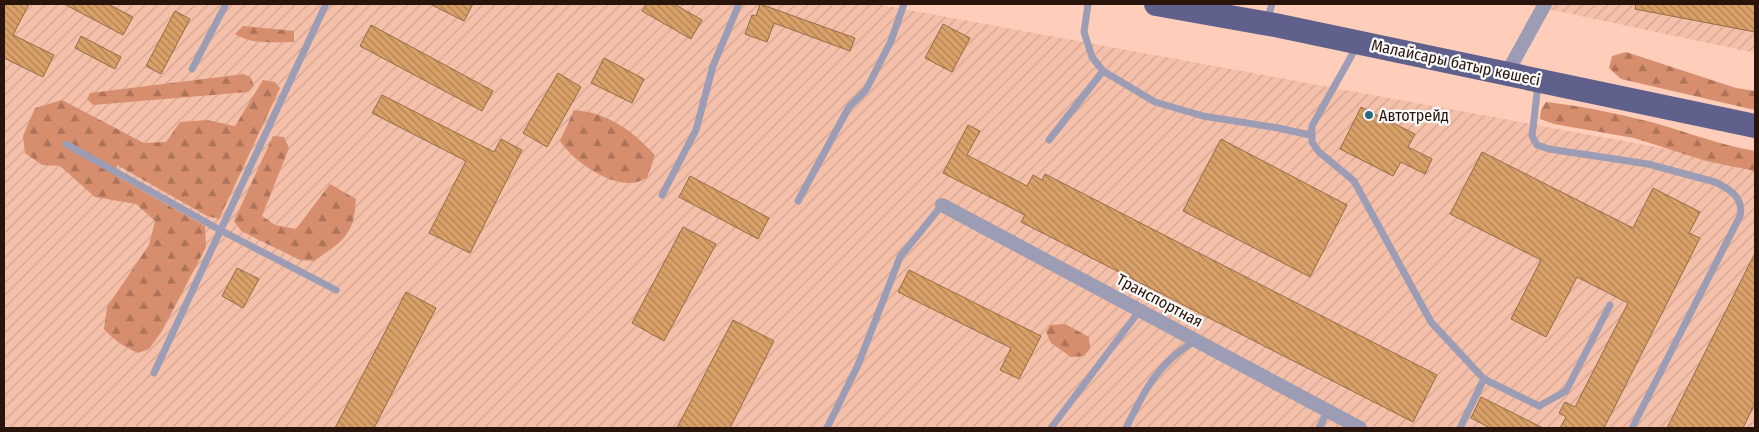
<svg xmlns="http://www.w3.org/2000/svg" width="1759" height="432" font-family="'Fira Sans Condensed',sans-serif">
	<defs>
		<pattern id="industrial-furrows" width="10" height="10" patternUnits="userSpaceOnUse" patternTransform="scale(1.25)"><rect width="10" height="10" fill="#f5c0aa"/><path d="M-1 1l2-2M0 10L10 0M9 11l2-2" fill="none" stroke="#d2a491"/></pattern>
		<pattern id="forest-firs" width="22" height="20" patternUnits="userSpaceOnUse" patternTransform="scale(1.25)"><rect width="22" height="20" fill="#d68e6e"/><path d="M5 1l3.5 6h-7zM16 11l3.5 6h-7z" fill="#ae7359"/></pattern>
		<pattern id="building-back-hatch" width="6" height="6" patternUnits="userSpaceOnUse" patternTransform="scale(1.25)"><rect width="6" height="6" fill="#d9a068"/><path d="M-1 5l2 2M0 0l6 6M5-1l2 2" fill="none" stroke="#b08154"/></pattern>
	</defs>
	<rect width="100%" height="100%" fill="#feceba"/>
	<!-- industrial -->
	<path fill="url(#industrial-furrows)" d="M4,4H876L1755,165V428H4Z
		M1524,4H1755V53Z"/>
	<!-- forest -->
	<path fill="url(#forest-firs)" d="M243,26L294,31V42C274,42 252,45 235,34Z
		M1626,52L1736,88L1755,91V110L1621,79L1609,68L1612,56Z
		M244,74L251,78L254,86L248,92L93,105L87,99L90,93Z
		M263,80L275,82L280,88L219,219L207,216L117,165L116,176L205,226L206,247L162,331L149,349L138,353C124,347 114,340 104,329L107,307L149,245L155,221L136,204L95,197L60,166L42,165L25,153L23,136L35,108L62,100L144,143L166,142L180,122L207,120L235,126Z
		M1546,102C1583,106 1619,114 1655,123C1689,133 1721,145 1755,151V171L1706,161L1634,138L1554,124L1540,119L1541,110Z
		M574,110C609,113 631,130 655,155L647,178C643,179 637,183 632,183C608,185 573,161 560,141Z
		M273,136L284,137L289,148L262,216L275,225L296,229L330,184L356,199C354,236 343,241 314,261L300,260L241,231L234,221Z
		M1065,324L1089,337L1090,349L1084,356L1071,357L1051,343L1046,332L1050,325Z"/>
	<!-- building -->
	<path fill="url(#building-back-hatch)" stroke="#946b43" d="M4,4H29L13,35L54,55L43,77L4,58Z
		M64,4H108L133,17L123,35Z
		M430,4H473L464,21Z
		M647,4H674L702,20L691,39L642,11Z
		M760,4L855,38L850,51L774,23L767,42L745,34L752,15L756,16Z
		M1636,4H1755V32L1635,9Z
		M175,11L190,19L161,74L146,66Z
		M943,24L970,38L952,72L925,58Z
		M371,25L493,91L482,111L360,46Z
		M81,36L121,57L115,69L75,48Z
		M604,58L644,79L632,103L591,83Z
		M558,73L581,87L547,147L523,133Z
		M382,95L494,152L501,139L522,150L470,253L429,233L466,161L372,113Z
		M1361,107L1415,134L1408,147L1432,159L1425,174L1401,162L1393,176L1340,149Z
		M968,125L980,131L967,155L1027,186L1033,175L1042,180L1045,174L1437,375L1413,422L1021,222L1025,215L943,173Z
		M1221,139L1347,205L1310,277L1183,211Z
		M1482,152L1633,228L1653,188L1700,212L1689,233L1700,238L1604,428H1560L1566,417L1559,413L1565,402L1575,407L1628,303L1577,277L1546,337L1511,319L1541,260L1450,214Z
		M690,176L769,218L758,239L679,197Z
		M683,227L716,244L664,341L632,323Z
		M1755,253V403L1743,428H1667Z
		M237,268L259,279L243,308L222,296Z
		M909,270L1041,336L1019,379L1000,370L1011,348L898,292Z
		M406,292L436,308L374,428H335Z
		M733,320L774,341L730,428H677Z
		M1481,397L1543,428H1490L1471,418Z"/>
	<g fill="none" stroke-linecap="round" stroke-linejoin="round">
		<!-- service -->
		<path stroke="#9c9db5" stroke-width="7" d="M1088,4L1084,32L1092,57L1103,71L1155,102L1203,116L1278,128L1310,135
			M1267,21L1272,4
			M1357,46L1312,126V142L1319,152L1354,181L1431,322L1484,379
			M192,69L226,4
			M1538,85L1532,136L1537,145L1549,149L1648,164L1715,182C1730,189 1744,198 1740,216L1632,428
			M1049,140L1103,71
			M66,144L220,230L336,290
			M662,195L696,130L713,66L739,4
			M798,201L849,107L866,90L891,41L904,4
			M154,373L326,4
			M827,428L858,365L900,257L942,205
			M1051,428L1140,310
			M1126,428C1145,389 1158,363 1196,340
			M1319,428L1328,411
			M1460,428L1484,379L1539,406L1566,391L1610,305"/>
		<!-- minor -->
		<path stroke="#9c9db5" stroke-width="14" d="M1507,73L1545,4
			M942,205L1360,428"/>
		<!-- trunk -->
		<path stroke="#60608c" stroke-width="24" d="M1156,4L1275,25L1755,126"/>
	</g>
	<!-- markers -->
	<circle fill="#2c6a80" stroke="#fbfbfb" stroke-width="2" cx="1369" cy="115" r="5"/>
	<g text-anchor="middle" stroke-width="4.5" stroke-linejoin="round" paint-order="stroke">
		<!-- street labels -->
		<g font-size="16" fill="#28140a" stroke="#fbfbfb">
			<text transform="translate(1456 62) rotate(12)" y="6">Малайсары батыр көшесі</text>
			<text transform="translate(1160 300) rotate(28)" y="6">Транспортная</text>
		</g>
		<!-- poi labels -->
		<g font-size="16" fill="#28140a" stroke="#fbfbfb" text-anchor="start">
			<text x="1379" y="121">Автотрейд</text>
		</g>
	</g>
	<!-- border -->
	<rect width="1759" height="432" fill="none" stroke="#28140a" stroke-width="10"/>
</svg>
